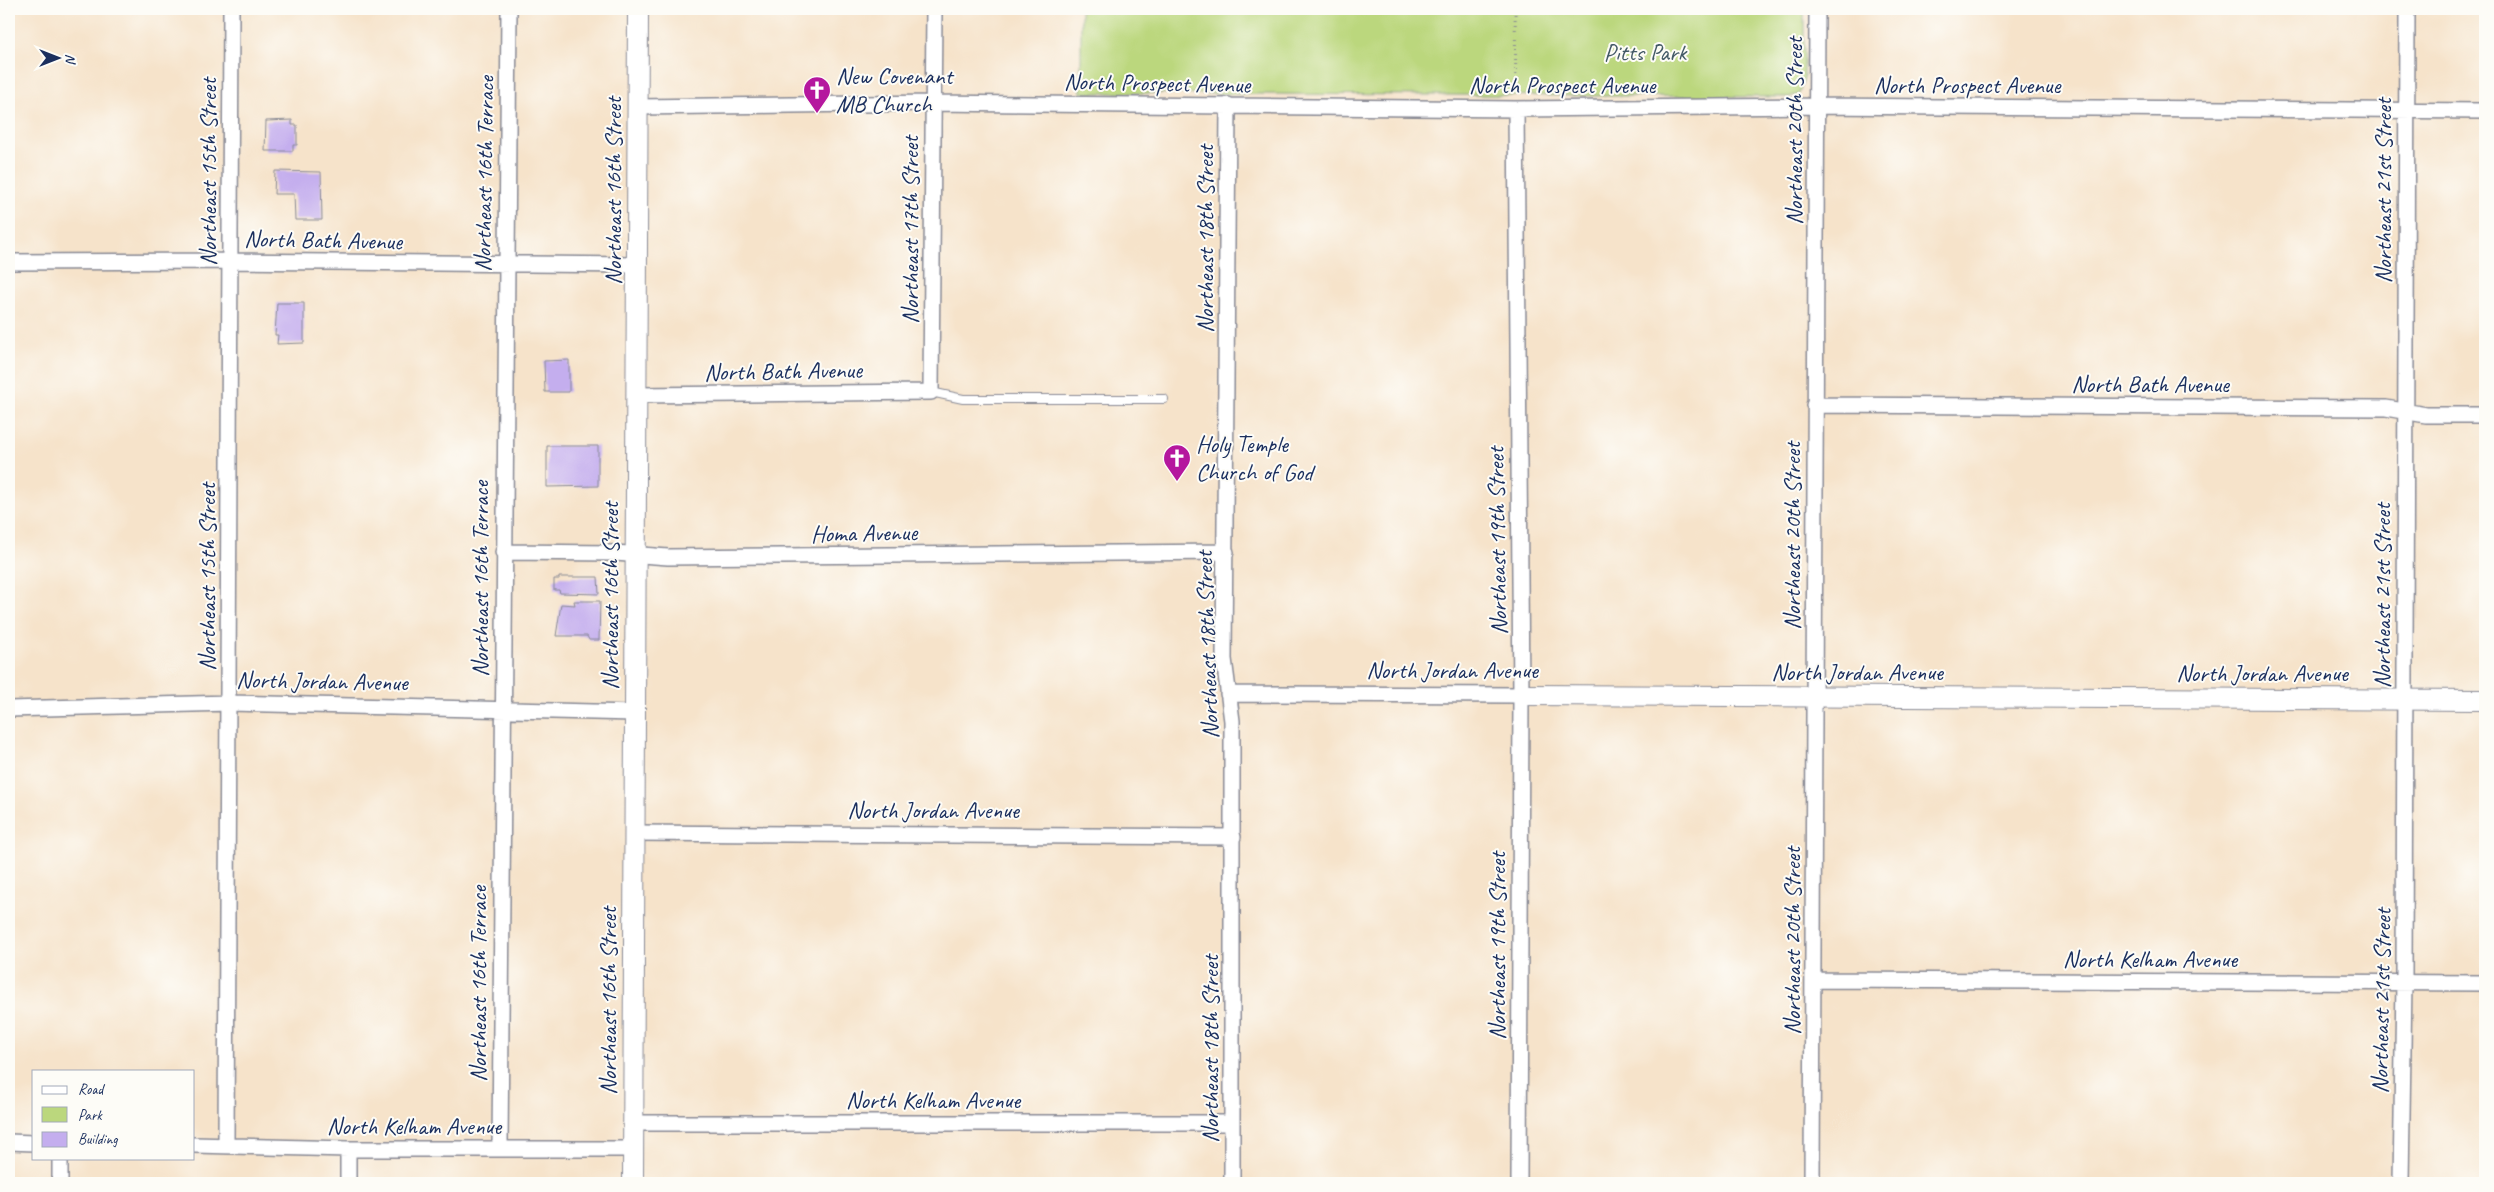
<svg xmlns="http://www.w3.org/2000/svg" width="2494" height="1192" font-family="Caveat,sans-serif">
	<rect width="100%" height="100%" fill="#fdfcf7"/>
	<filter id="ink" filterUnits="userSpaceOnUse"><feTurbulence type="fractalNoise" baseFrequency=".02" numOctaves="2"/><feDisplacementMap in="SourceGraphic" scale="10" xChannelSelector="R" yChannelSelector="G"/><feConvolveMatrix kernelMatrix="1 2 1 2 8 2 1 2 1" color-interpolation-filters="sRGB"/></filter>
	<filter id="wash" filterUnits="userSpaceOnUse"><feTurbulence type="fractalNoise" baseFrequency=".0096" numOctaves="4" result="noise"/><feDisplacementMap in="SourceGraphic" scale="20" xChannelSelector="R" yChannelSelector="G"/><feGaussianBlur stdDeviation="1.12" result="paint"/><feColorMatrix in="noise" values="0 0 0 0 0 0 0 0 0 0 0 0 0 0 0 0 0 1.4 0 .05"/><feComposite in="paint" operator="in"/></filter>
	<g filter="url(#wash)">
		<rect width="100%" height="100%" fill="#f6e3ca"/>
		<!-- green -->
		<path fill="#bbd77d" stroke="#6b836e" d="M1081,9H1804V79L1799,94L1789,97L1081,93Z"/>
		<g id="blocks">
			<!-- building -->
			<path fill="#c4aeee" d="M292,120V125H297V145H293V151H265L266,121Z
				M275,171L321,172L322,220H295L294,194H274Z
				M277,303H304V343L277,344L278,335H275Z
				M569,360V392H545L544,361Z
				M547,446H598V486L547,487Z
				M559,577H598L599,594L560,593L559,590H554V579H559Z
				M574,601H600L599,640H589L587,636H556L561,604L575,605Z"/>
		</g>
	</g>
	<g filter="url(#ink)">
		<use href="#blocks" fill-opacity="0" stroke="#888994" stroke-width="1"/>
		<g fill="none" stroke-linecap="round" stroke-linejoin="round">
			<!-- service casing -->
			<g stroke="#888994" stroke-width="10">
				<path id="service" d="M931,392L963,399H1164"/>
			</g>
			<!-- minor casing -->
			<g stroke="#888994" stroke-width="18">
				<path id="minor" d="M1228,105L1224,659L1232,721V1183
					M638,107L933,103L1516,109L1817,106L2485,111
					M1516,109L1521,695L1519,1183
					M9,262L230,261L637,265
					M636,395L931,392L934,9
					M1814,405L2386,408L2426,415H2485
					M503,552L615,553L668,557L1226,552
					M1228,694L1521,695
					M9,709L229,703L634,713
					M634,833L1233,837
					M1815,980L2485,983
					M633,1123H1232
					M9,1142L34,1143
					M194,1145L348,1149H633
					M226,1145L231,9
					M500,1149L509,9
					M60,1158V1183
					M348,1183V1149
					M1812,1183L1817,9
					M2401,1183L2404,982L2407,9"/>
			</g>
			<!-- tertiary casing -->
			<g stroke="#888994" stroke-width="22">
				<path id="tertiary" d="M1521,695L2485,700
					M633,1183L638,9"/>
			</g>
			<!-- path -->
			<path stroke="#888994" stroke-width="3" stroke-dasharray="1 4" stroke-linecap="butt" d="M1515,9L1516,93"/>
			<!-- service -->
			<use href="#service" stroke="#fff" stroke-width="8"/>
			<!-- minor -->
			<use href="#minor" stroke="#fff" stroke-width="15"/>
			<!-- tertiary -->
			<use href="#tertiary" stroke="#fff" stroke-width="20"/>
		</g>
	</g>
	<!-- icons -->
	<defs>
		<g id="church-pin" transform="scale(1.4375)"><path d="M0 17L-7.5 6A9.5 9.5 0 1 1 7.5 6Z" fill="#b5179e" stroke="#fdfcf7"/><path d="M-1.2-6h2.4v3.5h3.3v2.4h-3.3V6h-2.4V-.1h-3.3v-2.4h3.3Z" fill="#fff"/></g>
	</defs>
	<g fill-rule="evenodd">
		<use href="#church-pin" x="817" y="90"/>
		<use href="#church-pin" x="1177" y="458"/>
	</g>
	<g text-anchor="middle" stroke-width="4" stroke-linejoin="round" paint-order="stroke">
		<!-- park labels -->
		<g font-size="24" fill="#435966" stroke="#fdfcf7">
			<text x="1645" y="60">Pitts Park</text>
		</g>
		<!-- poi labels -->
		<g font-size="24" fill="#1b2f5e" stroke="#fdfcf7" text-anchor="start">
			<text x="836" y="84">New Covenant<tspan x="836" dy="28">MB Church</tspan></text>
			<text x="1196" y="452">Holy Temple<tspan x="1196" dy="28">Church of God</tspan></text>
		</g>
		<!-- street labels -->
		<g font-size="24" fill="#1b2f5e" stroke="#fdfcf7">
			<text transform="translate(1157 83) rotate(1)" y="8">North Prospect Avenue</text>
			<text x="1562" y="93">North Prospect Avenue</text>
			<text x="1967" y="93">North Prospect Avenue</text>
			<text transform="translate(1794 131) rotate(-90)" y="8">Northeast 20th Street</text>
			<text transform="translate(208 172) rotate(-90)" y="8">Northeast 15th Street</text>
			<text transform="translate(484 174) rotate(-89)" y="8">Northeast 16th Terrace</text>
			<text transform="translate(613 191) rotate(-90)" y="8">Northeast 16th Street</text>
			<text transform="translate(2383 191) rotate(-90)" y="8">Northeast 21st Street</text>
			<text transform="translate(910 230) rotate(-90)" y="8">Northeast 17th Street</text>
			<text transform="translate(1205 239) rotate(-90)" y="8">Northeast 18th Street</text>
			<text transform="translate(323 240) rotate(1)" y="8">North Bath Avenue</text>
			<text transform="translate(783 371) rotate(-1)" y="8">North Bath Avenue</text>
			<text x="2150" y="392">North Bath Avenue</text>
			<text transform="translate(864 533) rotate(-1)" y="8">Homa Avenue</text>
			<text transform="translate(1792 536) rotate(-90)" y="8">Northeast 20th Street</text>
			<text transform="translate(1497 541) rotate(-91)" y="8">Northeast 19th Street</text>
			<text transform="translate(207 577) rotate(-90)" y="8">Northeast 15th Street</text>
			<text transform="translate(480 579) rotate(-90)" y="8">Northeast 16th Terrace</text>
			<text transform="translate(610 596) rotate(-90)" y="8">Northeast 16th Street</text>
			<text transform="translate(2382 596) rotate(-90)" y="8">Northeast 21st Street</text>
			<text transform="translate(1207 645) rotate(-92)" y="8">Northeast 18th Street</text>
			<text x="1452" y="678">North Jordan Avenue</text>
			<text x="1857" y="680">North Jordan Avenue</text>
			<text x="2262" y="681">North Jordan Avenue</text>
			<text transform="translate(322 681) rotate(1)" y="8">North Jordan Avenue</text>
			<text x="933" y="818">North Jordan Avenue</text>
			<text transform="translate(1792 941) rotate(-90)" y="8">Northeast 20th Street</text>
			<text transform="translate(1497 946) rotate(-90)" y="8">Northeast 19th Street</text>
			<text x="2150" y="967">North Kelham Avenue</text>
			<text transform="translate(478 984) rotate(-90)" y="8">Northeast 16th Terrace</text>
			<text transform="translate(608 1001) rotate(-90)" y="8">Northeast 16th Street</text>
			<text transform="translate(2381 1001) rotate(-89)" y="8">Northeast 21st Street</text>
			<text transform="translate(1210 1049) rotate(-90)" y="8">Northeast 18th Street</text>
			<text x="933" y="1108">North Kelham Avenue</text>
			<text x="414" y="1134">North Kelham Avenue</text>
		</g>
	</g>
	<!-- margin -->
	<rect width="2494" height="1192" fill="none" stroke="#fdfcf7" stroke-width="30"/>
	<!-- legend -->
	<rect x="32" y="1070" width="162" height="90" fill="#fdfcf7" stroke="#a3aaba"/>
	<rect x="42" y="1086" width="25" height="8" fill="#ffffff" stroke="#a3aaba"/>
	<text x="78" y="1094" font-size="15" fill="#1b2f5e">Road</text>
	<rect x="42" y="1107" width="25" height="15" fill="#bbd77d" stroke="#a3aaba"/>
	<text x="78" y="1120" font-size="15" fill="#1b2f5e">Park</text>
	<rect x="42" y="1132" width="25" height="15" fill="#c4aeee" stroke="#a3aaba"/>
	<text x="78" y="1144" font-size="15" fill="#1b2f5e">Building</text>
	<!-- north arrow -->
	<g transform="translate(58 58) rotate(90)" stroke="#fdfcf7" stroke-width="4" paint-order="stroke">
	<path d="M0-4L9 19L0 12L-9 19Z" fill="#1b2f5e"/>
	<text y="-8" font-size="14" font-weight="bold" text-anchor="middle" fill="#1b2f5e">N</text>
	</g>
</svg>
